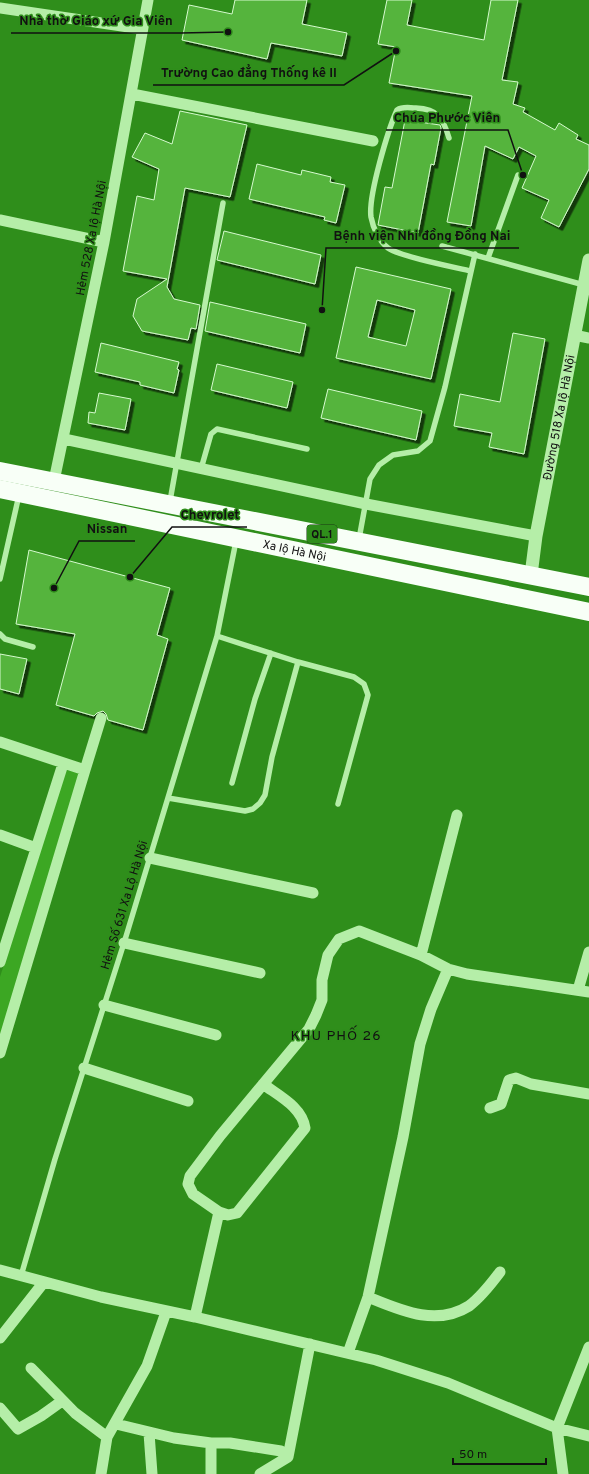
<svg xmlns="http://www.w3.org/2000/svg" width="589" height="1474" font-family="Overpass,sans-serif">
<defs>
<filter id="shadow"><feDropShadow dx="3.5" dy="3.5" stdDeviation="0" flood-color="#0009"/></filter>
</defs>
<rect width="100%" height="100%" fill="#2f8e1b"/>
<path fill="#3ca723" d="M66,769L79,773L0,1038V977Z"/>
<path fill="#54b43e" stroke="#d6face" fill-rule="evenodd" filter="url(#shadow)" d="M235,0H307L302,24L347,33L342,56L271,43L267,59L182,40L189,5L232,14Z
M387,0H412L407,25L484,40L491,0H518L502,80L518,82L513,104L525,108L523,112L555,130L559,123L578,135L576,139L589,145V169L559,227L541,218L549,200L522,188L536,156L519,147L513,159L485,146L471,226L447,222L472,96L389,83L396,47L378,44Z
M180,111L247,125L230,197L185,188L167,287L174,299L200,305L196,329L191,328L188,340L142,331L133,316L137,299L167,279L123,271L137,196L154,200L159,169L132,157L145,133L172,144Z
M405,120L440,125L441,128L434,165L431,164L418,233L378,225L385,187L392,188Z
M257,164L301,175L302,170L331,177L330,182L345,185L336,223L324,220L325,217L249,199Z
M224,231L321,255L315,284L217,260Z
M356,267L451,289L431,379L336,358ZM377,300L415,310L406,346L368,337Z
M210,302L306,324L300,353L205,331Z
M513,333L545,339L524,454L489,447L492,433L454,426L460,394L500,402Z
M101,343L179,362L177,369L179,370L174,393L140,385V382L95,372Z
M217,364L293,382L287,408L211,390Z
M328,389L422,411L416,440L321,418Z
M99,393L131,399L125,430L88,423L89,412L95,413Z
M29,550L170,588L157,635L168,639L143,730L108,720L106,714L103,711L97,713L94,716L56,705L75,634L16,624Z
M0,654L27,659L19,694L0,689Z"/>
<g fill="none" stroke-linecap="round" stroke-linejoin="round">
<path stroke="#b5eea8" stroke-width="5.5" d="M449,138C443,118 438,109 416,108C409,108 403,106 397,110C388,130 368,196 371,217C373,228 379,241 388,248C400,257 454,267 471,271
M442,246L584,285
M488,258L518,175
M201,469L211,434L217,429L307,449
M170,501L223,203
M359,539L370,479L379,465L393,455L418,451L430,441L445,387L475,254
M0,579L19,495
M0,634L5,639L33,647
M217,636L298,662L354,677L364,684L368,695L338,804
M232,783L255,699L271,653
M168,798L245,811L253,809L260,803L265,795L272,757L298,662
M21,1276L55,1159L124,943L217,636L236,541"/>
<path stroke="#b5eea8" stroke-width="11" d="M0,8L142,29
M132,94L373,141
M0,220L104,242
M574,335L589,338
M64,439L366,504L536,536
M54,481L104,242L148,0
M0,742L85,770L0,1053
M85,770L101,718
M0,835L36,848
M150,858L313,893
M124,943L260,973
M421,955L457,815
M0,962L63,764
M578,990L589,952
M104,1005L216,1035
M84,1068L188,1101
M490,1108L501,1104L509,1080L516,1078L531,1084L589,1094
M219,1212L228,1215L237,1213L305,1128C302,1107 279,1096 263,1084
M0,1270L101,1297L195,1317L376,1360L448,1383L557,1428L589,1436
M368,1297C400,1310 436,1327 469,1306C481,1297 491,1284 500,1272
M195,1317L219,1212L193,1194L188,1184L190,1176L220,1136L309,1029L316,1015L322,1000V980L328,955L339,939L359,931L421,955L448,969L467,974L589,992
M0,1338L44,1282
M348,1353L368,1297L403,1137L420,1044L431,1009L448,969
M31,1368L75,1413L107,1437
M0,1408L18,1429L41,1416L62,1401
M116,1424L174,1438L211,1443H230L281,1451L288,1457
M149,1433L152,1474
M211,1443V1474
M101,1474L107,1437L147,1366L166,1312
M260,1474L288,1457L310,1344
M563,1474L557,1428L589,1347"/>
<path stroke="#b5eea8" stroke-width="13" id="s1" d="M531,575L536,536L589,260"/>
<g stroke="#f8fff7" stroke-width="18">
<path d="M0,471L589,587"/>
<path id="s2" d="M0,489L589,612"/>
</g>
</g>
<g text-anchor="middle" stroke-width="3" stroke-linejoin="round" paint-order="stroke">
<rect fill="#2f8e1b" stroke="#1a3614" stroke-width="1" x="307" y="525" width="30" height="18" rx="3"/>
<g font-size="11" font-weight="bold" fill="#111">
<text x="322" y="538">QL.1</text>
</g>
<g font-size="12" fill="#111" stroke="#2f8e1b">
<text transform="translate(91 238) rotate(-79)" y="4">Hẻm 528 Xa lộ Hà Nội</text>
<text dy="4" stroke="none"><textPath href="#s1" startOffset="160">Đường 518 Xa lộ Hà Nội</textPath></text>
<text dy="4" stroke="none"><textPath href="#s2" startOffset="301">Xa lộ Hà Nội</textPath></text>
<text transform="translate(124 905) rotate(-73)" y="4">Hẻm Số 631 Xa Lộ Hà Nội</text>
</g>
<g font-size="14" letter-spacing="1" fill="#111" stroke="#2f8e1b">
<text x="336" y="1040">KHU PHỐ 26</text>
</g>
</g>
<path fill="none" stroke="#111" stroke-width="1.5" d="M228 32L181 33H11M396 51L344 85H153M523 175L508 130H386M322 310L326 248H519M130 577L172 527H247M54 588L79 541H135"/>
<g fill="#111" stroke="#2f8e1b" stroke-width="1.5">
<circle cx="228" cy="32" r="4"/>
<circle cx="396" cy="51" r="4"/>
<circle cx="523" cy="175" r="4"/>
<circle cx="322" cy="310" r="4"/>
<circle cx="130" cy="577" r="4"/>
<circle cx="54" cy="588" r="4"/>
</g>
<g font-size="13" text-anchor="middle" font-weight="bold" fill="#111" stroke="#2f8e1b" stroke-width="3" stroke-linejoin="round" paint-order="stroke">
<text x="96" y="25">Nhà thờ Giáo xứ Gia Viên</text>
<text x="249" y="77">Trường Cao đẳng Thống kê II</text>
<text x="447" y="122">Chúa Phước Viên</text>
<text x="422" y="240">Bệnh viện Nhi đồng Đồng Nai</text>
<text x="210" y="519">Chevrolet</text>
<text x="107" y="533">Nissan</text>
</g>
<path d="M453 1458v6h93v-6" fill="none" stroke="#111111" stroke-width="2"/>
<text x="459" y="1458" font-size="12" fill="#111111" stroke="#2f8e1b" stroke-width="3" paint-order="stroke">50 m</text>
</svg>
